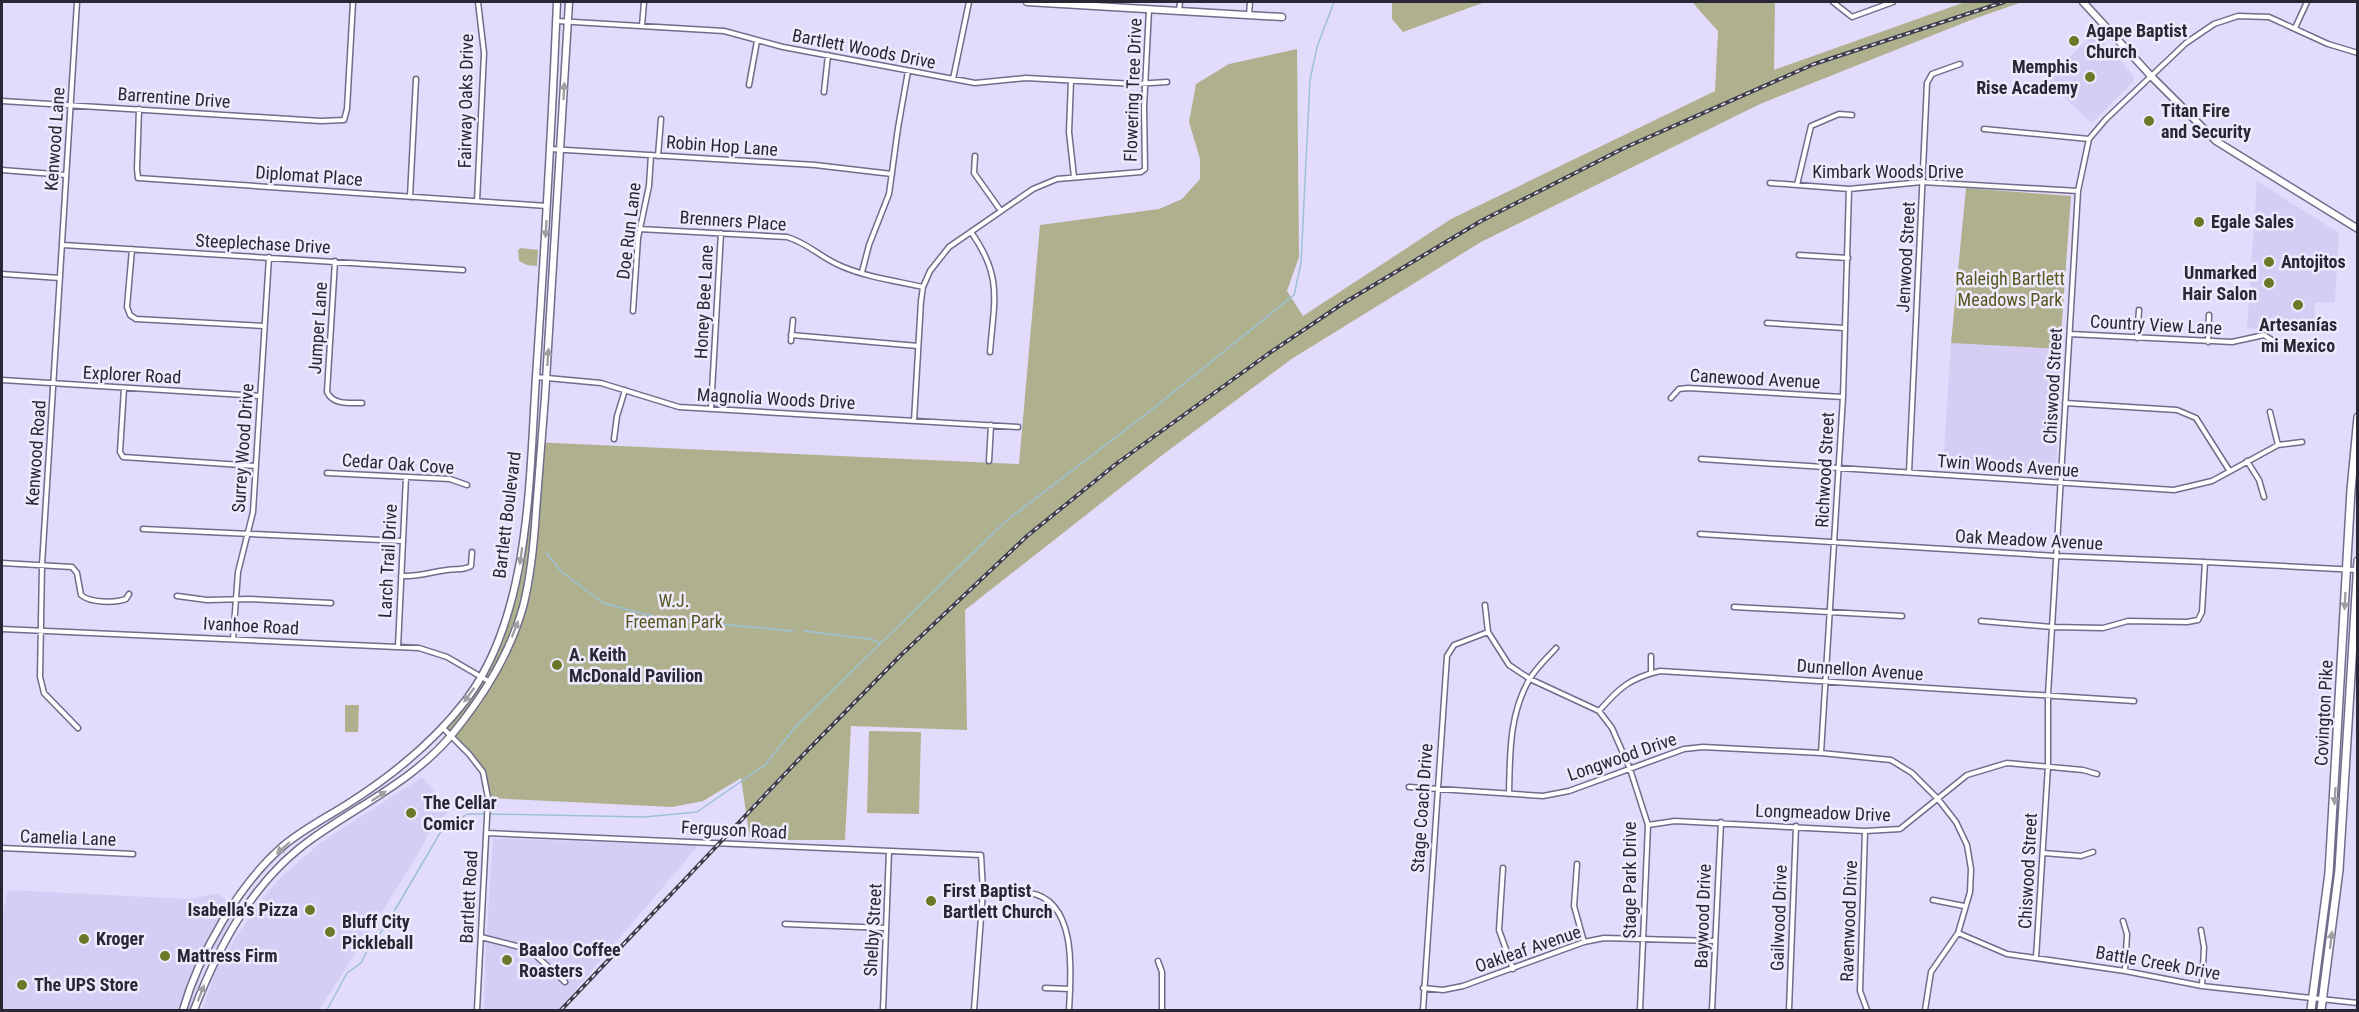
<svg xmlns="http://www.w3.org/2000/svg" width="2359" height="1012" font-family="'Roboto Condensed',sans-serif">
<rect width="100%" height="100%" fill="#e2dbfc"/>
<path fill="#d6cdf5" d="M2095,33L2133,75L2134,81L2092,123L2045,80Z
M2257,181L2339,233L2335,302L2315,303L2314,332L2247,328Z
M1951,343L2060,349L2056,475L1943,468Z
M422,777L450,810L431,830L411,866L319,1010H202L215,972L234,940L259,903L282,876L319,844Z
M493,838L698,846L558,1010H484L486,942Z
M8,890L189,899L217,893L237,909L202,972L190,1010H2V919Z"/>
<path fill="#afb18e" d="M1392,2H1485L1403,32L1392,19Z
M1692,2H1775L1774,70L1965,2H2022L1971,20L1760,104L1481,242L1293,358L1161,456L965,610L967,730L851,726L845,840H750L741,778L703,801L672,807L488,798L483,772L443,728L467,699L493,654L521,560L531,442L1019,464L1040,225L1159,209L1182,199L1200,179V159L1189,122L1196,84L1229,64L1297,49L1299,257L1287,291L1303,316L1451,219L1715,91L1718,31Z
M1966,188L2071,196L2060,349L1951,343Z
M521,248L538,250L537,266L527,265L519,261L518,250Z
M345,705H359L358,732H345Z
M869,731L921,732L919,814L867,813Z"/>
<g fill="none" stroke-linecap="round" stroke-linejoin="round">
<path stroke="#9cc1d6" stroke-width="1.5" d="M546,553L562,572L603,603L664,619L793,631
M804,631L871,639L879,643
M489,814L644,817L697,812L765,765L796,726L1006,521L1150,411L1294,295L1301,263L1310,80L1317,47L1334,2
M327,1010L347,973L361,963L369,947L385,927L440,833L467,814H485"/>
<defs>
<path id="street" d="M77,2L42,565L40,677L44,693L78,728
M1833,2L1852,17L1893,2
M1179,11L1180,2
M1249,15L1250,2
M557,21L724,31L783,47L975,83L1026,78L1135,84L1167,82
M642,26L644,2
M2295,28L2307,2
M953,79L969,2
M1071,81L1069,132L1074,177
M749,85L757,41
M824,92L828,55
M2,101L321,121L344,120L347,109L353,2
M139,109L137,169L138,178L547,206
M1984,129L2089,139
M550,149L815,165L892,174
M658,156L661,119
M975,156L974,173L1001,211
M2,170L66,175
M1770,183L1849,189L1922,182L2078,191
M1797,185L1811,126L1839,114L1852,115
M410,197L416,79
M477,201L484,53L478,2
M639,229L787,237C808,243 821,258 841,266C866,277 896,281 923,287
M971,232C1003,277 994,300 990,352
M63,245L463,270
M132,249L127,307L130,315L136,319L264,326
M1799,255L1848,258
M335,261L327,392C333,405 349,403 362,403
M862,272L869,245L889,194L898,128L908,71
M2,274L60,278
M633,311L638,238L649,186L651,155
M1767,323L1844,328
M2070,334L2232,342L2264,335L2275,342
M791,335L918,346
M2137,338L2139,310
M791,341L793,320
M2208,342L2209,315
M536,377L601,383L679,407L1018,427
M2,380L260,396
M124,388L120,452L123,457L256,466
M1671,398L1679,389L1688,388L1843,397
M2065,403L2177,410L2196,418L2229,470
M711,409L721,233
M2270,412L2278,445
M914,421L921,301L923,287L930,271L949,247L1033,189L1057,179L1141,172L1145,169L1144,107L1149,10
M614,439L617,416L625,390
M1701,459L2174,490L2212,481L2278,445L2302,442
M989,461L991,425
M2247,461L2259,480L2264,497
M1909,472L1927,83L1932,74L1960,64
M327,473L450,479L467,485
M143,529L403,541
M1700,534L2057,556L2205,562L2357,570
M2,563L72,567L77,573L81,595C90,603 115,603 126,599L129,594
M401,576C418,577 431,572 447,570C456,568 463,571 471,566L472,552
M177,596L207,600L249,599L331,603
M1485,605L1488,632L1509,665L1530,679L1599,711L1612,728L1630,769L1648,825L1640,1010
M1734,607L1902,616
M1981,621L2052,627L2103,628L2128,621L2187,622L2198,620L2202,612L2205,562
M2,629L419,648L447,657L490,682
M233,639L238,572L253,512L269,257
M398,647L406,477
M1651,673V656
M1599,711C1619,688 1630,678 1660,671L2134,701
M443,728L469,754L483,772L488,798L477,1010
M1821,753L1843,397L1849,189
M1409,787L1543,796L1569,791L1684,749L1703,747L1821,753L1891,760L1912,773L1938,799L1956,822L1967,845L1971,869L1970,892L1958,933L1931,972L1925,1010
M1509,794C1510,754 1509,715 1529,680C1536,668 1547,658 1556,648
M1648,825L1675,821L1865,831L1900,829L1967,775L2007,763L2083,770L2097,774
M1865,831L1860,991L1867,1010
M486,833L981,855L983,891L974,1010
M2,848L133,854
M2043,853L2081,856L2093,852
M1577,864L1574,906L1584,942
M1503,868L1499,930L1513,969
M983,891C998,892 1015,890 1030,893C1078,901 1071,975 1069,1010
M1933,900L1964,906
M2123,921L2127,934L2125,971
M785,924L886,928
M2201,930L2204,947L2202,986
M1958,933L2007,954L2125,971L2202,986L2358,1003
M481,937L524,948L533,953L565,982
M2036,958L2048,766V695L2078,191L2089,139L2106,119L2186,43L2214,24L2238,16L2269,17L2328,44L2358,53
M1158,961L1162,972V1010
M1045,988L1070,989
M1423,988L1443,990L1463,986L1584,942L1604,938L1715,941
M883,1010L889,851
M1423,1010L1447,656L1454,645L1488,632
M1712,1010L1721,822
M1789,1010L1796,826"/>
<path id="secondary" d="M1027,2L1282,17
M2083,2L2151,76L2216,141L2358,229
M183,1010C199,954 239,884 283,846C302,830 325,818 346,805C392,776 433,743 466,700C533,611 529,470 537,362C545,242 552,122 557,2
M194,1010C219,945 254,879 313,838C361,804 416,779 454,732C484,695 510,654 523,607C531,576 534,544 536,511C539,473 542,435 545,397C554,265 561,133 569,2"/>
<path id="primary" d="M2311,1010L2329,873L2351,490L2358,417
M2321,1010L2339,870L2358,561"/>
</defs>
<use href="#street" stroke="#726b89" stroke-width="7"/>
<use href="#secondary" stroke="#726b89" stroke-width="9"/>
<use href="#primary" stroke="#726b89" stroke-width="10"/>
<use href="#street" stroke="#fff" stroke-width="4"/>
<use href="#secondary" stroke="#fff" stroke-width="6"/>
<use href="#primary" stroke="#fff" stroke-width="7"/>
<defs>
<path id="rail" d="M561,1010L803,755L901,655L1027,536L1116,464L1268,354L1342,304L1481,221L1624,148L1814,64L2004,2"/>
</defs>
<use href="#rail" stroke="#3f3d4b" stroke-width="4"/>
<use href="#rail" stroke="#eeeafe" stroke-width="1.5" stroke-dasharray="4.5" stroke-linecap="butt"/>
</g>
<defs><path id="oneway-solid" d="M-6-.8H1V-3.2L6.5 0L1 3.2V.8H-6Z" transform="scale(1.5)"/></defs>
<g fill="#9f9ea3">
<use href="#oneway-solid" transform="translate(564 91) rotate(-87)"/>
<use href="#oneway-solid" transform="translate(546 229) rotate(93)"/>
<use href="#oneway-solid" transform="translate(548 357) rotate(-86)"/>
<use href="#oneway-solid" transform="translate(521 556) rotate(98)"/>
<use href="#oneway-solid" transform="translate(2345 601) rotate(93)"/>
<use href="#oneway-solid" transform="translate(515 629) rotate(-69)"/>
<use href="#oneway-solid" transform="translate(469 695) rotate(126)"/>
<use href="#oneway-solid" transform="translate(379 796) rotate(-34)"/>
<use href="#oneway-solid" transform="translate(2335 796) rotate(93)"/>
<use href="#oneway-solid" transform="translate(283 848) rotate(139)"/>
<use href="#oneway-solid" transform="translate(2331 940) rotate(-83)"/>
<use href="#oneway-solid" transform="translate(201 993) rotate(-69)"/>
</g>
<g fill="#697927" stroke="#eeeafe" stroke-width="2">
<circle cx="2074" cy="41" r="6"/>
<circle cx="2090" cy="77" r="6"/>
<circle cx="2149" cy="121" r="6"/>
<circle cx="2199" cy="222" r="6"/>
<circle cx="2269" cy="262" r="6"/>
<circle cx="2269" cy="283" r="6"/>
<circle cx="2298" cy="305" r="6"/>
<circle cx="557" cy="665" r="6"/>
<circle cx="411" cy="813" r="6"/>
<circle cx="931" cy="901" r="6"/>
<circle cx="310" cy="910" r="6"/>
<circle cx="330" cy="932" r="6"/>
<circle cx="84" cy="939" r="6"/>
<circle cx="165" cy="956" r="6"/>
<circle cx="507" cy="960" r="6"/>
<circle cx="22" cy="985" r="6"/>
</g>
<g text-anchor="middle" stroke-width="5" stroke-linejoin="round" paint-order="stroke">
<g font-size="18" font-weight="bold" fill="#292733" stroke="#eeeafe" text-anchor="start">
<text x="2086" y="37">Agape Baptist<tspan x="2086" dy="21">Church</tspan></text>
<text x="2078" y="73" text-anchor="end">Memphis<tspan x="2078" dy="21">Rise Academy</tspan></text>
<text x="2161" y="117">Titan Fire<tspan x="2161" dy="21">and Security</tspan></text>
<text x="2211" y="228">Egale Sales</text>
<text x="2281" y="268">Antojitos</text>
<text x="2257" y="279" text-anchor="end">Unmarked<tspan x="2257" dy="21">Hair Salon</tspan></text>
<text x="2298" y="331" text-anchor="middle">Artesanías<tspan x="2298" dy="21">mi Mexico</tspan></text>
<text x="569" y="661">A. Keith<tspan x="569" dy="21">McDonald Pavilion</tspan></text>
<text x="423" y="809">The Cellar<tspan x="423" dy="21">Comicr</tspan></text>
<text x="943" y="897">First Baptist<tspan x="943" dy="21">Bartlett Church</tspan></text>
<text x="298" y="916" text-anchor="end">Isabella's Pizza</text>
<text x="342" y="928">Bluff City<tspan x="342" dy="21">Pickleball</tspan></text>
<text x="96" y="945">Kroger</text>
<text x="519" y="956">Baaloo Coffee<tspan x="519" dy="21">Roasters</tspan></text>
<text x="177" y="962">Mattress Firm</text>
<text x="34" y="991">The UPS Store</text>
</g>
<g font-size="18" fill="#292733" stroke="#eeeafe">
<text transform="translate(864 49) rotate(11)" y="6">Bartlett Woods Drive</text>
<text transform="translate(1133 90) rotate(-88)" y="6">Flowering Tree Drive</text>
<text transform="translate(174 98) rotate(4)" y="6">Barrentine Drive</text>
<text transform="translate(466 101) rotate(-89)" y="6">Fairway Oaks Drive</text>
<text transform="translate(55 139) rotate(-86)" y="6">Kenwood Lane</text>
<text transform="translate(722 146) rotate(4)" y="6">Robin Hop Lane</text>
<text x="1888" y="178">Kimbark Woods Drive</text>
<text transform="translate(309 176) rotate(4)" y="6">Diplomat Place</text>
<text transform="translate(733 221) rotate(4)" y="6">Brenners Place</text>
<text transform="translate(629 231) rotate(-83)" y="6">Doe Run Lane</text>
<text transform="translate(263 244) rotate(3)" y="6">Steeplechase Drive</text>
<text transform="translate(1906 257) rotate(-87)" y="6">Jenwood Street</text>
<text transform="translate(704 302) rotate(-87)" y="6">Honey Bee Lane</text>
<text transform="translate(2156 325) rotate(3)" y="6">Country View Lane</text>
<text transform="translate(318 328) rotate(-86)" y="6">Jumper Lane</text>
<text transform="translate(132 375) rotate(3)" y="6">Explorer Road</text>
<text transform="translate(1755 379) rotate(3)" y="6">Canewood Avenue</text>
<text transform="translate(2053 386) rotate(-87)" y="6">Chiswood Street</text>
<text transform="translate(776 399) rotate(3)" y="6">Magnolia Woods Drive</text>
<text transform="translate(243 448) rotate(-86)" y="6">Surrey Wood Drive</text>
<text transform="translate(36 453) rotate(-86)" y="6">Kenwood Road</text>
<text transform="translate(398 464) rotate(4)" y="6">Cedar Oak Cove</text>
<text transform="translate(2008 466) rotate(4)" y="6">Twin Woods Avenue</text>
<text transform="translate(1825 470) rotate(-87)" y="6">Richwood Street</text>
<text transform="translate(507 515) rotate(-83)" y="6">Bartlett Boulevard</text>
<text transform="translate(2029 540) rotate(3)" y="6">Oak Meadow Avenue</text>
<text transform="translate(388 561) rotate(-87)" y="6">Larch Trail Drive</text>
<text transform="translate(251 626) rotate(3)" y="6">Ivanhoe Road</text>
<text transform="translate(1860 670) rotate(4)" y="6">Dunnellon Avenue</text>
<text transform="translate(2324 713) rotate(-87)" y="6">Covington Pike</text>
<text transform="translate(1622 757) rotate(-19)" y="6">Longwood Drive</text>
<text transform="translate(1422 808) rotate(-86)" y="6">Stage Coach Drive</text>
<text transform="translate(1823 813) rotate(2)" y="6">Longmeadow Drive</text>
<text transform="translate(734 830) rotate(3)" y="6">Ferguson Road</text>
<text transform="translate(68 838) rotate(2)" y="6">Camelia Lane</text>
<text transform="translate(2028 871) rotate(-87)" y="6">Chiswood Street</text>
<text transform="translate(1630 880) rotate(-90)" y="6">Stage Park Drive</text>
<text transform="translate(469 897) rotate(-87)" y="6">Bartlett Road</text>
<text transform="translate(1703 916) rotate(-88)" y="6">Baywood Drive</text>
<text transform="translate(1779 918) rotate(-88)" y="6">Gailwood Drive</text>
<text transform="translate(1849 921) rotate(-88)" y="6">Ravenwood Drive</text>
<text transform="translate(873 930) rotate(-87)" y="6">Shelby Street</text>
<text transform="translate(1528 949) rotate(-19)" y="6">Oakleaf Avenue</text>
<text transform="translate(2158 963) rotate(10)" y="6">Battle Creek Drive</text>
</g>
<g font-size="18" fill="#56571d" stroke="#eeeafe">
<text x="2010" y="285">Raleigh Bartlett<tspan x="2010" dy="21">Meadows Park</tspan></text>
<text x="674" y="607">W.J.<tspan x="674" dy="21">Freeman Park</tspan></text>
</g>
</g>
<rect width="2359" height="1012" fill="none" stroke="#292733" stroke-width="6"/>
</svg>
